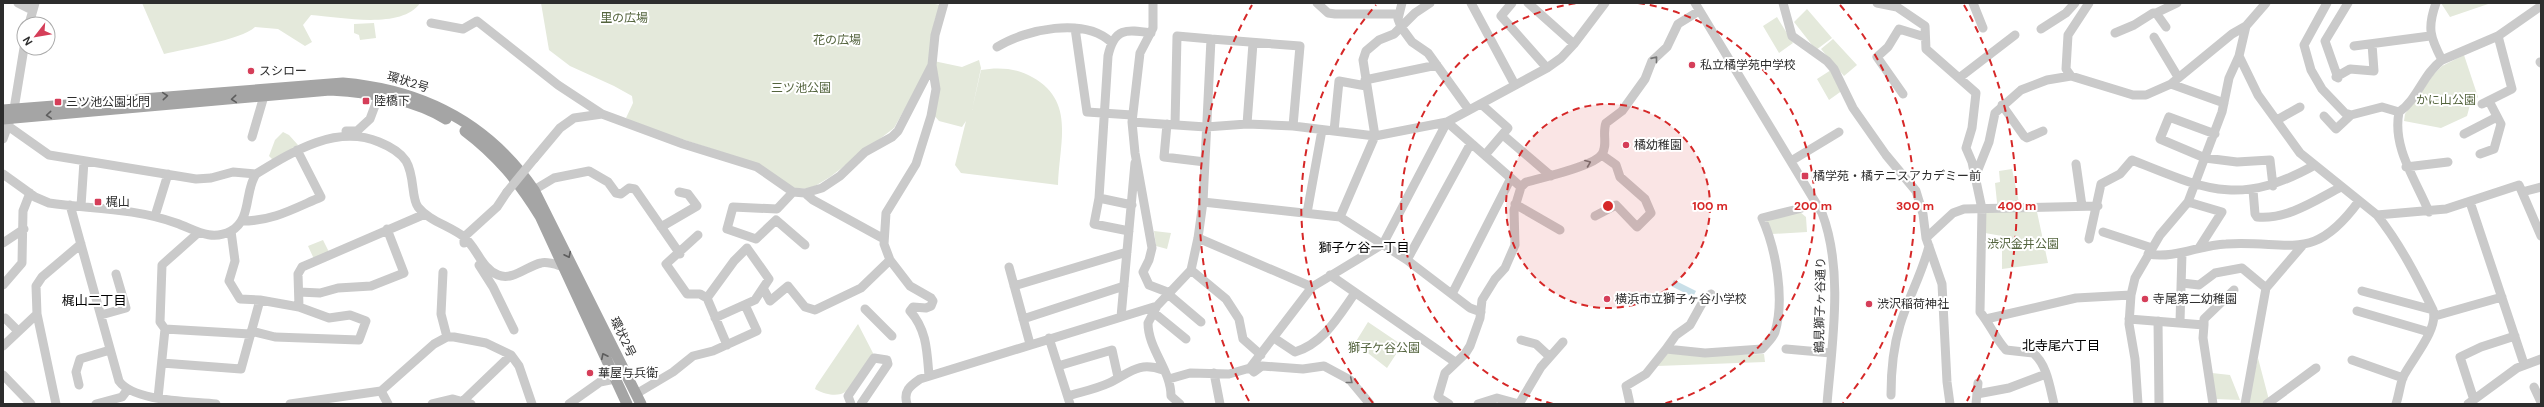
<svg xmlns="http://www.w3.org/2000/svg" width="2544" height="407" font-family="'DM Sans','Noto Sans JP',sans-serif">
<rect width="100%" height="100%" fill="#fff"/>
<path fill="#e4e9db" d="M142,3H420C402,30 340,17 311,15L303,25L312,42L305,46L278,29L255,27C241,40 184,49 164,54Z
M541,3H929L941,5L935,19L929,60L962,67L979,60L981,68L972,110L981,70C998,67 1017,68 1032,77C1076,101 1059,143 1058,185L961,173L955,165L966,121L962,127L939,121L933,114L938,78L925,73L894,128L830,177L810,189L794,188L755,163L639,125L626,118L633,103L632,96L614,86L570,66L549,50Z
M2441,3H2491L2450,17Z
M1807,9L1832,38L1816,50L1794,22Z
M1777,17L1793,43L1779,53L1763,26Z
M374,23L376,38L360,40L359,35L354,33V24Z
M1833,39L1857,65L1844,76L1821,49Z
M2464,55L2478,97L2470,105L2467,116L2441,128L2404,121L2405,114L2434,74L2442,66Z
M1831,70L1843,90L1829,100L1817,79Z
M283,132L289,135L298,145L273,160L269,156L275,140Z
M2012,169L2021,212H2037L2048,263L2002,269V236L1985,233V212H1998L1995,183L2000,182L1999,171Z
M1800,212L1806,217L1807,232L1772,234L1766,221Z
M1154,231L1171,233L1167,249L1156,246Z
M323,240L329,252L314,259L308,246Z
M1368,322L1402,345L1387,368L1355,343Z
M858,324L874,355C857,380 849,407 815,389L816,386Z
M1668,353L1729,355L1764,354L1765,362L1657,366Z
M2258,358L2269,400L2263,404H2247Z
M2212,373L2230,375L2240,400L2216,399Z"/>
<path fill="#c9dfe8" d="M1674,280L1696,291L1693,297L1671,286Z"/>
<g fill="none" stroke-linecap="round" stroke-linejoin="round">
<path stroke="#cacaca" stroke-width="9" d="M18,3L32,10
M1153,3V28L1140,53L1132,122L1206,127L1247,124L1293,126L1375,136L1447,122L1547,68L1561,58L1574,44L1605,3
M1317,3L1328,13L1335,14H1399
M1402,3L1398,19L1401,27L1412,42L1428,53L1469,110
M1471,3L1515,85
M1512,3L1501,16L1547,68
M1528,3L1574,44
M1695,3L1822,213C1844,271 1832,343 1827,404
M1783,3L1792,36L1827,61L1834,69L1853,108L1886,155L1916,191L1923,214L1926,238L1942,284L1947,382L1950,404
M1877,3L1897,7L1925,26L1926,49L1976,93L1972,128L1966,148L1972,162L1982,209L1980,312C1990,324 1995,338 2006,350L2033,353C2047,364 2050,388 2054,404
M1973,3L1983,28
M2327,3L2304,45L2311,70L2322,89L2345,113L2351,115L2382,107L2399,112
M2156,13L2166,27
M431,23L463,29L477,21L558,85L602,114L683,144L757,167L793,192L805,193L822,188L840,176L865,152L892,137L898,131L932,65
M29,24L35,3
M1075,28L1087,112L1132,115
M2041,29L2066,13L2075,3
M2115,33L2134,25L2153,13H2156L2177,3
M2154,37L2178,77
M2354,46L2430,36
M997,47C1026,29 1084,17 1111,42
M2239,56L2258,95L2300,153L2377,215C2400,244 2417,277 2433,310C2439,329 2412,359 2403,377C2400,385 2399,395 2396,404
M2442,60L2498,36L2541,6
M2540,62L2541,63
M2071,76L2066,69L2068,35L2089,3
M2336,77L2350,69L2374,71L2372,44
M1959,78L2015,35
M2338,78L2325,41L2348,3
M1365,80L1437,65
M2171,84L2232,34L2246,26L2266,3
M1903,94L1877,57L1888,47L1899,29L1925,37
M1481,104L1508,128L1485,155
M2482,104L2512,89L2498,36
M2002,105L2024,136L2027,138L2043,131
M2324,116L2336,129L2351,115
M2277,120L2300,107
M1132,122L1135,153L1152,248L1149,260L1143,272L1149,285L1170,293
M1447,122L1521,187L1514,210L1515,245L1505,268L1495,279L1482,300L1480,318L1470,346L1465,354L1445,373L1438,397L1449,404
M1167,124L1164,157L1205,162
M1247,124L1253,43
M1175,125L1177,36L1211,39
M8,126L49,155L196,179L211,178L233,172L256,174
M346,131H357L370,119L379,95
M1334,131L1339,81L1366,86
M2215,134L2169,117L2160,139L2205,158L2237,162L2270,160L2273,186
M2464,134L2497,117
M1503,135L1551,176
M252,137L264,96
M3,139L14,109L24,48
M2480,154L2494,149L2501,124L2489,101
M534,159L560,128L574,118L602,114
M1791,161L1839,132
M2076,164L2082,206
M2406,167L2448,162
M3,174L35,197L49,203C92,209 134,208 176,223C194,229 210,242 231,231C252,219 244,192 256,174C292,152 336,124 379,142C389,146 400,152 406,161C415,176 411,198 418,207C429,221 450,226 464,237C477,248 481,268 498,275C513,281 527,266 541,263C548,261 557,265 564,267
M1975,177L1989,142L1995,113L2021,90L2047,80L2071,76L2133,95H2146L2171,84L2224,103
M1521,187L1526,182C1541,178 1595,166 1602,154C1608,145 1602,133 1606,123L1622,111L1645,79L1652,61L1667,47L1678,24L1699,11
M534,190L554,178L589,171L608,182L616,193L621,194L629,188L635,189L680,254
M2253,190L2255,214L2257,217C2287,220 2316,200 2341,187
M793,192L777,209L733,207L727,229L756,239L776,220L805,245
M2522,192L2541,187
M805,193L813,200L884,239
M1099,198L1132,205
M1203,202L1340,217L1407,260L1470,308L1481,312
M2188,202L2222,212L2199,248
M2470,202L2524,364
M1515,204L1560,230
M70,205L119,381C134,402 191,401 216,404
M81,206L84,161
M2429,212C2416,180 2392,148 2399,112C2418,99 2423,74 2442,60C2430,37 2427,28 2436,3
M1307,213L1322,130
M2377,215L2446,209L2519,185L2541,236
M155,216L168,174
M1595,216L1616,205L1637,227L1651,213L1645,199L1620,177L1616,165L1602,155
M1340,217L1375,136L1363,60L1366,51L1379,40L1394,34L1415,13L1430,3
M242,221C273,221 293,209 321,197L297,150
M661,227L697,206L688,194L679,192
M1129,231L1094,224L1099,198L1108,56C1114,28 1126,29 1151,33
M2103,232L2152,248
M698,235L666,264L687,294H700L707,298L727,345
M1198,238L1312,287
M1926,238L1953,213L1964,209L2098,206
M2089,239L2101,184L2120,174L2132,160C2207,190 2239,207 2315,165
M3,243L24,229
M464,243V237L497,207L507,192
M2148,254C2175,259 2200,245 2226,244C2291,240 2313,264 2359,201
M1407,260L1471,143
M479,265L493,287L514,330
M1009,267L1030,344
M1191,270L1226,299L1239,319L1243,339L1261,355
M443,272L441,314L447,337
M1330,275L1455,362
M2182,283L2199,285L2215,273L2242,268L2266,288
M3,285L22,263L23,211L30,193
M1014,286L1127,252
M2362,291L2433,310
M299,292L320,293L338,288L371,286L404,273L387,229
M1168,294L1201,322
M1452,294L1511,178
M707,298L734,261L747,248L769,279L763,288L770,301L788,286L805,307L815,310L861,288L890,260
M299,307L298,274L302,267L425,214
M865,309L892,336
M2357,311L2429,332
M1153,312L1186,339
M37,314L56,404
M101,315L126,308L116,274
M2435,316L2502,297
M1121,317L1135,163
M715,318L755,300L763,288
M3,319L5,318L18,331
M1023,319L1124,286
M1986,319L2076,298L2131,295
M2129,319L2204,325L2203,338L2213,404
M2158,321L2159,404
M2180,322L2182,253
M2204,325V319L2234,290
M165,329L250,334
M251,331L275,337L359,340L366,321L350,315L329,318L299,307L260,300
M1049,338L1070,404
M1274,338L1295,352C1324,343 1338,317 1355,293
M1521,340L1536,344L1550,357
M3,346L37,314L36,286L42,277L81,244
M1666,349L1676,335L1690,325L1705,298L1711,294
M1786,349L1831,353
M2352,360L2403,378
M162,363L241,369L260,300L240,299L229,281L235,261L231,231
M1058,366L1112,350L1118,377
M1250,368L1254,372L1262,366L1303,369L1324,366L1350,380L1370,404
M1214,373L1220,404
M3,375L31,404
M929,376C927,352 927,330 910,311L913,307L926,308L931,306L933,301L931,298L910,286L890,260L884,244L886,213L916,164L931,116L936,89L932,65L935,35L944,3
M1169,379L1190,373L1229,374L1250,368L1312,287L1383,244L1447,122
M79,385L76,372L80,359L110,350
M2534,387L2541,402
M381,391L388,404
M636,394L673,372L693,356L713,351L757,331L745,305
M1977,394L2009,388L2046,374
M1891,395C1891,371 1893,348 1900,325C1908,298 1922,274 1929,246
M1068,396C1081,392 1096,389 1109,383C1130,373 1138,361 1163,370
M158,398L165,329L160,322L162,265L198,233
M2474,400L2460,357L2481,347L2515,336
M463,401L511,355
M96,404L122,397L128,389
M290,404L381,391L434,344L447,337H454L486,343L511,355L519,366L532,404
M432,404L453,399L471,404
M569,404L600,382L615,379
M851,404L848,396L874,358L887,360L888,364L861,404
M907,404C903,391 910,386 920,379L1157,306
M1180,404L1171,396C1171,370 1148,349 1148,323L1157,306L1191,270L1198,238L1203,202L1211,39L1300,46L1293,126
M1478,404L1497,398L1519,404
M1519,404L1541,367L1563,342
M1630,404L1626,386L1646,374L1666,349L1705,353L1762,349C1766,344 1773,338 1775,332C1785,299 1776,249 1762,218L1802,208
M1976,404L1978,383
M2138,404L2135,359L2129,324L2131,295L2135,278L2160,235L2188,202L2222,112L2229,78L2239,56L2246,26
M2245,404L2266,288L2302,246
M2267,404L2316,368
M2468,404L2517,368L2541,359"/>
<path stroke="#a5a5a5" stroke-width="11" d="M3,110L343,83C423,90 488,123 534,190L641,404
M3,119L330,90C369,92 412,98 446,119
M465,131C497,155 519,182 540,216L627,404"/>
<path stroke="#cacaca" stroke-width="9" d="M507,192L534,159"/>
</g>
<defs><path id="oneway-chevron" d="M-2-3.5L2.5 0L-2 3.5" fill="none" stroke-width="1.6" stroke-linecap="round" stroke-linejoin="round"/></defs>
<g stroke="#747474">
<use href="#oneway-chevron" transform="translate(1655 59) rotate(-51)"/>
<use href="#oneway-chevron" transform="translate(1588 163) rotate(-22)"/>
<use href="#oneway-chevron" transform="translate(1350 381) rotate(39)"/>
</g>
<g stroke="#5d5d5d">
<use href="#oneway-chevron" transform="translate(165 96) rotate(-5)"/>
<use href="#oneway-chevron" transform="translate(234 99) rotate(175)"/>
<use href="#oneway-chevron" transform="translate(49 115) rotate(175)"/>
<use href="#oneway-chevron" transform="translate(568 255) rotate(64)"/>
<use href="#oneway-chevron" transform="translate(604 356) rotate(-116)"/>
</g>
<circle cx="1608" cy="206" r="102" fill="#d62828" fill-opacity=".12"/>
<g fill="none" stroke="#d62828" stroke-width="2" stroke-dasharray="7 5">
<circle cx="1608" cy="206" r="102"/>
<path d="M1553 404A205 205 0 0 1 1578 3M1638 3A205 205 0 0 1 1663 404"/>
<path d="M1373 403A307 307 0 0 1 1376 5M1840 5A307 307 0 0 1 1843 403"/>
<path d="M1249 401A409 409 0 0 1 1252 5M1964 5A409 409 0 0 1 1967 401"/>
</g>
<g fill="#d53e59" stroke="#fff" stroke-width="1.5">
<circle cx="1692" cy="65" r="4"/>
<circle cx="251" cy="71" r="4"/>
<rect x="362" y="97" width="8" height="8" rx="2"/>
<rect x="54" y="98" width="8" height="8" rx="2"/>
<circle cx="1626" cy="145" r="4"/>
<rect x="1801" y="172" width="8" height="8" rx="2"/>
<rect x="94" y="198" width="8" height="8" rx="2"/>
<circle cx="1607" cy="299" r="4"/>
<circle cx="2145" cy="299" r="4"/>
<circle cx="1869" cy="304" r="4"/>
<circle cx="590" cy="373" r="4"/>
</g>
<g text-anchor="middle" stroke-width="4" stroke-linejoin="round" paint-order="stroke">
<g font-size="12" fill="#54643e" stroke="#fff">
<text x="624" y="22">里の広場</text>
<text x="837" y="44">花の広場</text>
<text x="801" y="92">三ツ池公園</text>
<text x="2446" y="104">かに山公園</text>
<text x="2023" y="248">渋沢金井公園</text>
<text x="1384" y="352">獅子ケ谷公園</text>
</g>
<g font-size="12" fill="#2d2d2d" stroke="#fff" text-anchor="start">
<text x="1700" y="69">私立橘学苑中学校</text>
<text x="259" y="75">スシロー</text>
<text x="374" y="105">陸橋下</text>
<text x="66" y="106">三ツ池公園北門</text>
<text x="1634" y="149">橘幼稚園</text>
<text x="1813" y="180">橘学苑・橘テニスアカデミー前</text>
<text x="106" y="206">梶山</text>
<text x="1615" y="303">横浜市立獅子ヶ谷小学校</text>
<text x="2153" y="303">寺尾第二幼稚園</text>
<text x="1877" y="308">渋沢稲荷神社</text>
<text x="598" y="377">華屋与兵衛</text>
</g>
<g font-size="12" fill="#2d2d2d" stroke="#fff">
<text transform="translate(408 82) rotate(17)" y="4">環状2号</text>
<text transform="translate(1820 305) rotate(-89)" y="4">鶴見獅子ヶ谷通り</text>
<text transform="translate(623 337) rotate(64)" y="4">環状2号</text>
</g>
<g font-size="13" fill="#000" stroke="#fff">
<text x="1364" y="252">獅子ケ谷一丁目</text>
<text x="94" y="305">梶山二丁目</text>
<text x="2061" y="350">北寺尾六丁目</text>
</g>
</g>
<circle cx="1608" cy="206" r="6" fill="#d62828" stroke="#fff" stroke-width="2"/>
<g font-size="12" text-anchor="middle" font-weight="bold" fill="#d62828" stroke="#fff" stroke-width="4" stroke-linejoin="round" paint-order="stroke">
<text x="1710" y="210">100 m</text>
<text x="1813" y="210">200 m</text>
<text x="1915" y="210">300 m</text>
<text x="2017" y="210">400 m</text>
</g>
<rect width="2544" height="407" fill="none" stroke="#2d2d2d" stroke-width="8"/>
<g transform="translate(36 36) rotate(239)"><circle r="19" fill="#ffffff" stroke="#ababab"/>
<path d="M0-3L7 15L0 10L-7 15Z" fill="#d53e59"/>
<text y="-6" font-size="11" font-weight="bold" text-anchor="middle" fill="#2d2d2d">N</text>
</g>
</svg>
